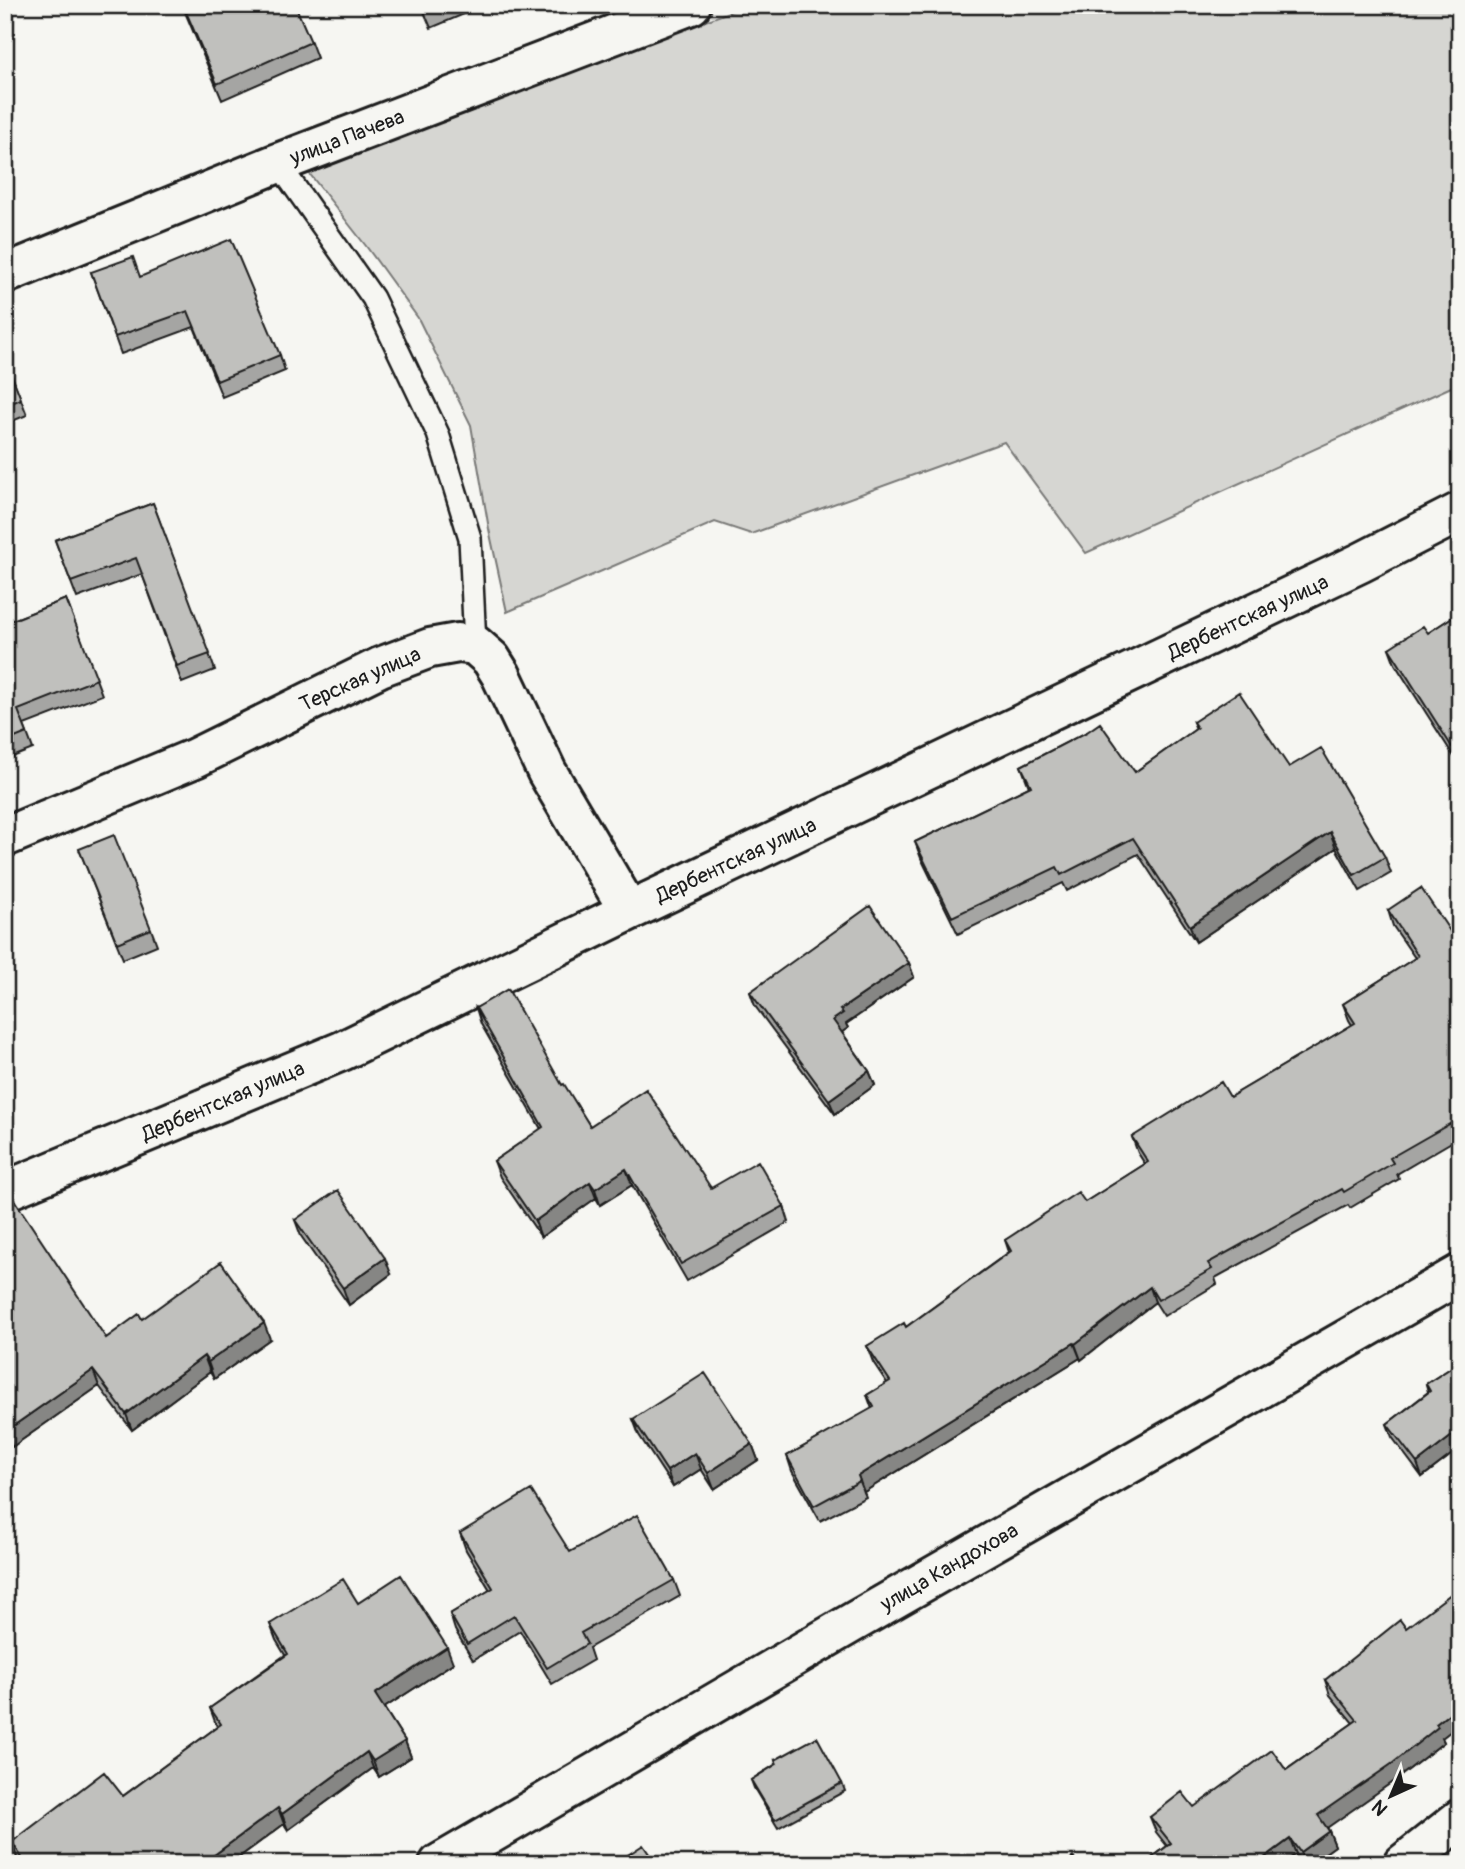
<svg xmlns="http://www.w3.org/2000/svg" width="1465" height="1869" font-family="Pangolin,sans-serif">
<rect width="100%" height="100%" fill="#f6f6f2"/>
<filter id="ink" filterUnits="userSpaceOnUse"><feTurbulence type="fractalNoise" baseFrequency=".0143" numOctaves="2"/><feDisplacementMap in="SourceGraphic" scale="14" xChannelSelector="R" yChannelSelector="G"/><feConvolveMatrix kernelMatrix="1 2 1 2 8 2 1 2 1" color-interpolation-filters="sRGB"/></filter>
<g filter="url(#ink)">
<path fill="#d6d6d2" stroke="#797977" stroke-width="2" d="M747,5H1460V383L1086,553L1004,442L751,534L715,522L507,612L489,529L471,425L418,318L366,246L309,173Z"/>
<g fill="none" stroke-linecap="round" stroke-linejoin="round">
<defs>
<path id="lane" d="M278,163L373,298L438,434L470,538L475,645"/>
<path id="street" d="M5,274L278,163L691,5
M5,837L195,758L380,667L430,648L458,643L475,645L491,659L501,675L547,772L629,911
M5,1191L342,1051L629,911L1360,563L1460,512
M439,1864L857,1620L1460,1274
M1403,1864L1460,1819"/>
</defs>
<use href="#lane" stroke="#1c1c1c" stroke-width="26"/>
<use href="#street" stroke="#1c1c1c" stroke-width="44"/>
<use href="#lane" stroke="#f6f6f2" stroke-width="21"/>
<use href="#street" stroke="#f6f6f2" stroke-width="38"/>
</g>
<path fill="#a5a5a3" stroke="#1c1c1c" stroke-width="2" d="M182,5L311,42L317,58L222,100Z
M421,5H466L469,12L431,28Z
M91,272L140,277L280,355L285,371L222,397L194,327L121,354Z
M5,358L27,415L5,424Z
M153,503L215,670L182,683L142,574L77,598L55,540Z
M66,599L102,695L24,725L33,749L5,760V623Z
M1460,612V762L1458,763L1395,664L1389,648L1428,633Z
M1193,722L1289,767L1385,857L1391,873L1360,891L1336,848L1196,942L1138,854L1067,891L1063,883L958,934L921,858L915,842L1029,787L1021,766L1087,732L1135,772L1196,729Z
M79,849L151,929L157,945L123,959Z
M1388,910L1460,946V1137L1397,1174L1399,1179L1350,1208L1348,1205L1215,1278L1217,1284L1164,1316L1155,1302L1081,1360L1080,1358L864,1492L866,1497L820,1521L792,1471L787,1456L872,1409L867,1395L887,1383L873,1362L867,1346L906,1327L1009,1252L1005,1240L1085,1202L1145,1164L1138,1153L1132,1137L1230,1097L1352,1025L1349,1020L1343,1004L1415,958L1393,926Z
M909,963L914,977L846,1024L848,1028L842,1032L869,1071L875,1085L835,1114L755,1006L750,992Z
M476,1008L562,1085L590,1126L711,1188L784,1206L789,1222L687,1281L632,1185L600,1205L596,1198L541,1237L500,1177L494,1161L541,1129L481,1024Z
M5,1203L106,1338L142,1319L270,1339L214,1379L210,1372L132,1430L99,1386L12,1447L5,1438Z
M295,1220L391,1274L349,1305L301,1236Z
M1460,1362V1448L1422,1477L1392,1437L1387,1424L1428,1392L1426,1384Z
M633,1419L752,1444L758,1460L714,1489L701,1469L673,1487L639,1435Z
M460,1533L570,1552L674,1580L680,1596L589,1648L593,1660L552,1684L520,1631L473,1660L455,1630L450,1614L490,1590L466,1550Z
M358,1603L453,1663L384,1708L405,1741L411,1757L379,1777L373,1768L288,1830L284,1824L230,1864H21L17,1858L12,1842L123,1796L217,1727L210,1708L285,1655L276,1640L270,1624Z
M1325,1680L1442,1738L1444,1742L1398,1778L1327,1827L1329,1831L1335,1846L1310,1864H1303L1296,1854L1282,1864H1144L1167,1846L1156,1832L1150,1817L1194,1807L1286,1770L1353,1723L1330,1695Z
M775,1760L842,1783L845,1791L778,1828L754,1788L751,1780L776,1764Z"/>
<path fill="#868684" stroke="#1c1c1c" stroke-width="2" d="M1330,832L1336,848L1196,942L1190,926Z
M909,963L914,977L846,1024L848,1028L838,1035L833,1020L840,1010Z
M869,1071L875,1085L835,1114L829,1100Z
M626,1169L632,1185L600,1205L595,1189Z
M590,1182L596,1198L541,1237L535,1221Z
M385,1258L391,1274L349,1305L343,1288Z
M1150,1287L1155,1302L1081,1360L1075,1344Z
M264,1323L270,1339L214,1379L208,1362Z
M1074,1343L1080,1358L864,1492L858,1476Z
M204,1356L210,1372L132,1430L126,1414Z
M93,1370L99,1386L12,1447L6,1431Z
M1457,1432L1460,1438V1448L1422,1477L1417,1463Z
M752,1444L758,1460L714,1489L708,1473Z
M695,1453L701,1469L673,1487L667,1471Z
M447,1647L453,1663L381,1710L375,1694Z
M1460,1705V1724L1442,1738L1444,1742L1398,1778L1324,1830L1318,1815Z
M405,1741L411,1757L379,1777L373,1761Z
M367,1752L373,1768L288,1830L282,1814Z
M278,1808L284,1824L230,1864H202Z
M1329,1831L1335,1846L1310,1864H1304L1300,1852Z
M1290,1839L1296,1854L1282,1864H1256Z"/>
<path fill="#c0c0bd" stroke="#1c1c1c" stroke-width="2" d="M183,5H295L311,42L217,84Z
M422,5H441L425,12Z
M231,239L280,355L217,381L188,311L115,337L91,272L133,257L140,277Z
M5,358L21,399L5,406Z
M153,503L210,654L177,666L136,558L71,582L55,540Z
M66,599L97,679L18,710L27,733L5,742V623Z
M1460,612V742L1452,747L1389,648L1423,626L1428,633Z
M1239,692L1289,767L1321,748L1385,857L1354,875L1330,832L1190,926L1133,838L1061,875L1057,867L952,917L915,842L1031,786L1021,766L1087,732L1100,723L1135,772L1197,728L1193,722Z
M114,835L151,929L117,943L79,849Z
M1421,888L1460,946V1118L1390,1158L1393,1163L1344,1192L1342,1189L1208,1263L1212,1269L1158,1300L1150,1287L1075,1344L1074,1343L858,1476L860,1481L814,1506L787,1456L874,1407L867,1395L890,1381L867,1346L904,1323L906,1327L1011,1251L1005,1240L1078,1192L1085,1202L1148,1162L1132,1137L1221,1082L1230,1097L1355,1023L1343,1004L1418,956L1388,910Z
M870,906L909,963L840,1010L843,1013L833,1020L869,1071L829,1100L750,992Z
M508,989L562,1085L564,1084L590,1126L646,1089L711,1188L758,1161L784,1206L681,1264L626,1169L595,1189L590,1182L535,1221L494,1161L543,1127L476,1008Z
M338,1190L385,1258L343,1288L295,1220Z
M13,1198L106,1338L139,1314L142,1319L221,1262L264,1323L208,1362L204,1356L126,1414L93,1370L6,1431L5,1203Z
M1460,1362V1435L1457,1432L1417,1463L1387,1424L1430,1391L1426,1384Z
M705,1373L752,1444L708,1473L695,1453L667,1471L633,1419Z
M531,1490L570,1552L637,1515L674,1580L581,1633L587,1644L547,1668L514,1615L467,1644L450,1614L493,1588L460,1533Z
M401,1575L447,1647L375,1694L405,1741L373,1761L367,1752L282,1814L278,1808L202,1864H26L12,1842L104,1772L123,1796L221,1724L210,1708L288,1654L270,1624L343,1579L358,1603Z
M1460,1587V1705L1436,1724L1438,1727L1393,1763L1318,1815L1329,1831L1300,1852L1290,1839L1256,1864H1253L1250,1859L1244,1864H1144L1171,1843L1150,1817L1182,1792L1194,1807L1272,1750L1286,1770L1357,1720L1325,1680L1400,1620L1406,1628Z
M817,1737L842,1783L775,1820L751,1780L777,1764L775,1760Z
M643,1845L656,1864H614Z
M1073,1857L1079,1864H1065Z"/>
</g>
<g text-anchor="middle" stroke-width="5" stroke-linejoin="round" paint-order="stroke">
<g font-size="21" fill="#1c1c1c" stroke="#f6f6f2">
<text transform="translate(347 137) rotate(-21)" y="7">улица Пачева</text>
<text transform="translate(1248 617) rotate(-25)" y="7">Дербентская улица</text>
<text transform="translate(360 679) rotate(-24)" y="7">Терская улица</text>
<text transform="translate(736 860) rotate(-25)" y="7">Дербентская улица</text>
<text transform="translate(223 1101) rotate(-23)" y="7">Дербентская улица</text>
<text transform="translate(949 1567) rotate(-30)" y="7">улица Кандохова</text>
</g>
</g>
<rect width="1465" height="1869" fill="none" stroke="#f6f6f2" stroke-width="28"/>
<rect x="14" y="14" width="1437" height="1841" fill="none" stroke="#1c1c1c" stroke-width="2.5" filter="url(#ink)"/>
<g transform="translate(1391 1796) rotate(224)" stroke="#f6f6f2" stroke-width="5" paint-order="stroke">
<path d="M0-5L12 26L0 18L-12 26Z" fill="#1c1c1c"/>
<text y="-10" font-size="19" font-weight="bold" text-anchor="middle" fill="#1c1c1c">N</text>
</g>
</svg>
